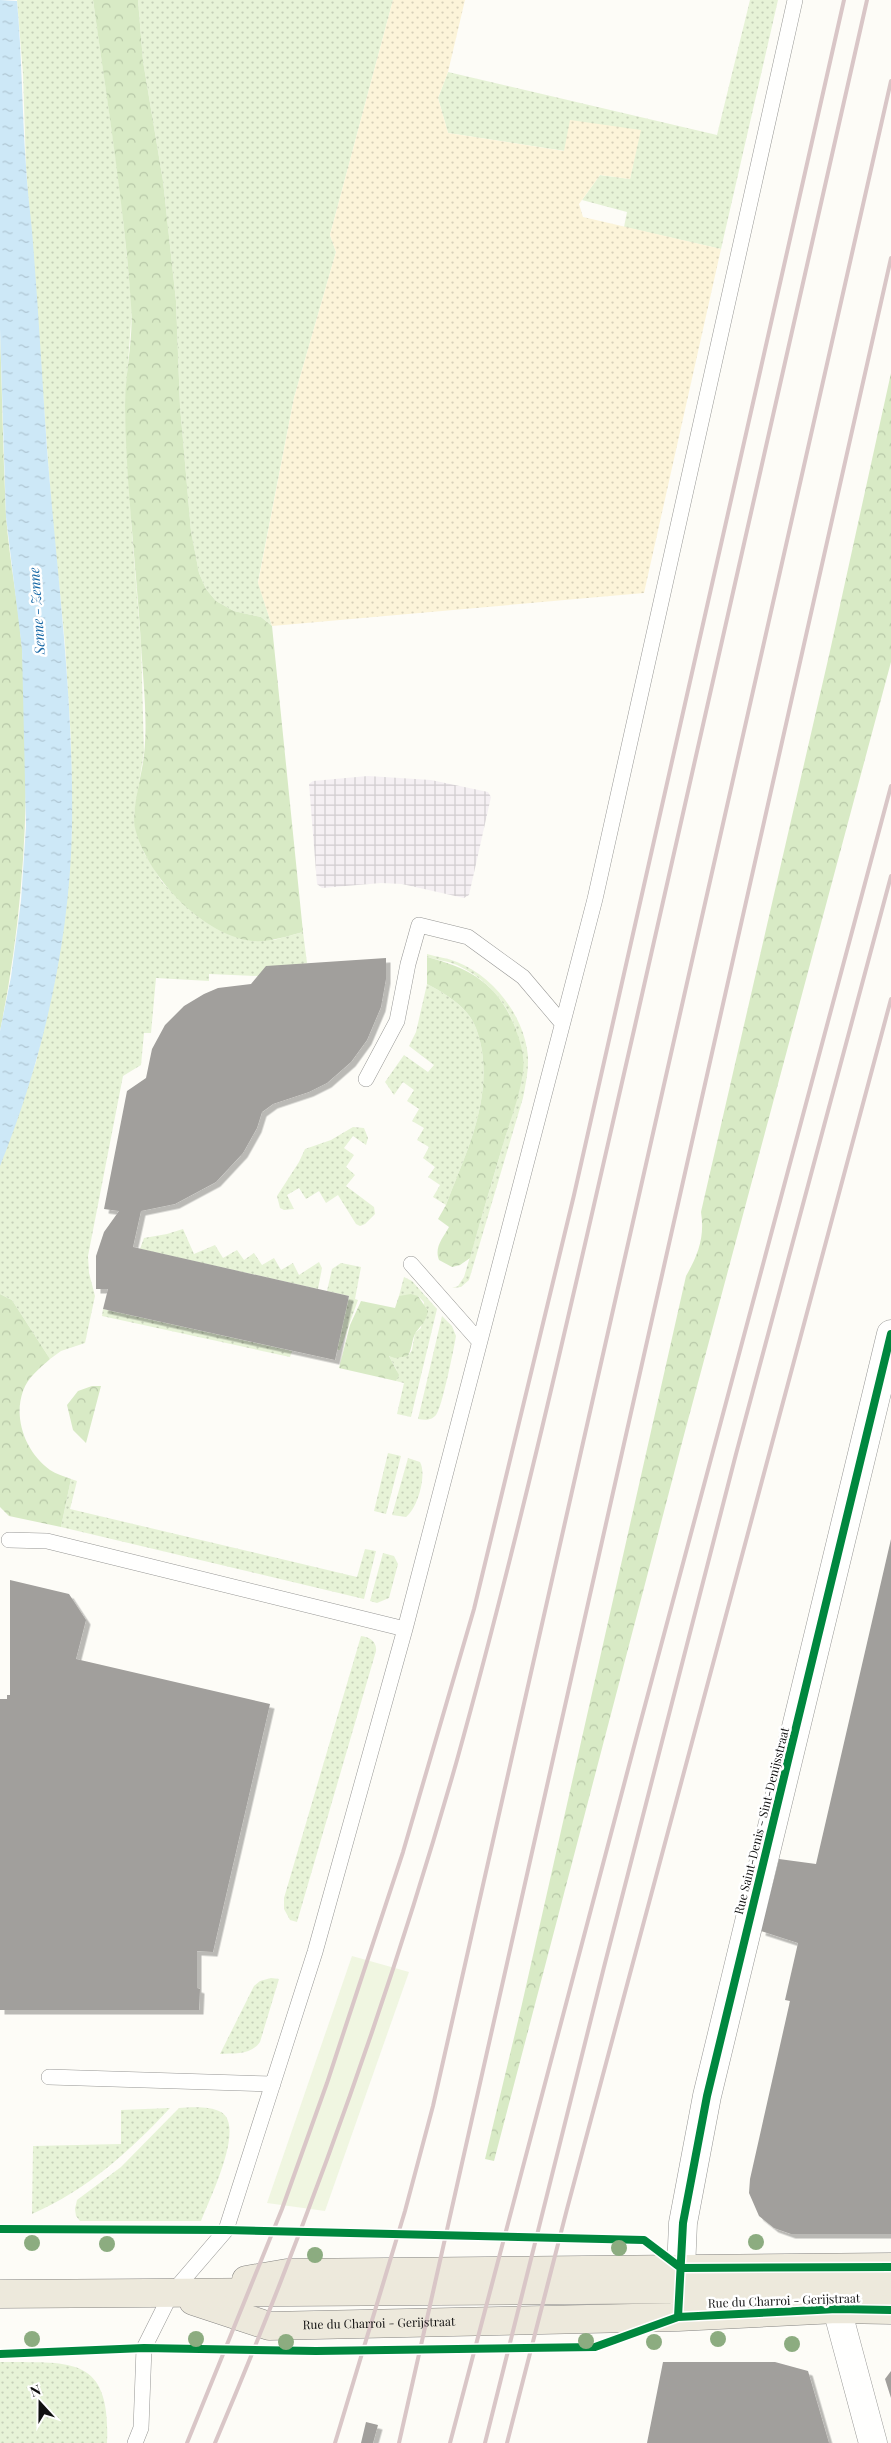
<svg xmlns="http://www.w3.org/2000/svg" width="891" height="2443" font-family="'Playfair Display',serif">
<defs>
<pattern id="industrial-grid" width="8" height="8" patternUnits="userSpaceOnUse" patternTransform="scale(1.25)"><rect width="8" height="8" fill="#f5f0f3"/><path d="M0 4h8M4 0v8" fill="none" stroke="#d1cdcf"/></pattern>
<pattern id="grass-dots" width="8" height="8" patternUnits="userSpaceOnUse" patternTransform="scale(1.25)"><rect width="8" height="8" fill="#e7f3d7"/><path d="M2 2h.1M6 6h.1" fill="none" stroke="#c5cfb8" stroke-width="1.8" stroke-linecap="round"/></pattern>
<pattern id="forest-crowns" width="20" height="18" patternUnits="userSpaceOnUse" patternTransform="scale(1.25)"><rect width="20" height="18" fill="#d8eac5"/><path d="M2 6a3 3 0 1 1 6 0M12 15a3 3 0 1 1 6 0" fill="none" stroke="#b8c8a8"/></pattern>
<pattern id="sand-dots" width="8" height="8" patternUnits="userSpaceOnUse" patternTransform="scale(1.25)"><rect width="8" height="8" fill="#fcf4d9"/><path d="M2 2h.1M6 6h.1" fill="none" stroke="#d7d0b9" stroke-width="1.8" stroke-linecap="round"/></pattern>
<pattern id="water-ripples" width="26" height="14" patternUnits="userSpaceOnUse" patternTransform="scale(1.25)"><rect width="26" height="14" fill="#cde8f7"/><path d="M2 4q2-2 4 0t4 0M15 11q2-2 4 0t4 0" fill="none" stroke="#afc6d3"/></pattern>
<filter id="shadow"><feDropShadow dx="4.5" dy="4.5" stdDeviation="0" flood-color="#0004"/></filter>
</defs>
<rect width="100%" height="100%" fill="#fdfcf7"/>
<path fill="url(#industrial-grid)" d="M368,776L431,780L488,792L491,797L469,895L464,898L402,884L381,883L322,888L317,884L309,784L313,781Z"/>
<path fill="url(#grass-dots)" d="M17,0H93L120,187L132,309L125,404L132,533L141,644L144,752L134,815L144,853L162,882L185,905L274,940L303,932L307,963L258,976L209,974V981L156,978L151,1033H144L141,1065L123,1076L88,1256L89,1273L95,1296L85,1343L61,1351L50,1359L12,1300L0,1294V1165L36,1062L54,984L67,898L72,829L71,741L65,644L52,514L26,167L23,74Z
M138,0H393L330,235L336,252L294,398L258,582L272,626L261,617L234,611L216,601L206,589L199,573L191,531L180,406L176,301L163,181L143,61Z
M750,0H778L721,249L624,227L627,212L582,200L600,175L630,179L640,130L565,151L448,133L438,98L448,72L717,135Z
M427,954C437,957 448,958 457,962C492,976 521,1012 527,1049C530,1066 526,1082 523,1098L469,1280L461,1287L452,1288L458,1286L464,1277L517,1097C531,1042 510,990 457,965C448,961 437,960 427,957Z
M427,984C442,992 456,1000 467,1013C476,1023 480,1039 482,1051C490,1106 465,1155 446,1205L433,1197L440,1185L428,1177L435,1167L423,1158L429,1147L417,1140L424,1128L412,1121L419,1109L407,1101L414,1090L403,1082L394,1095L385,1082L404,1055L428,1072L434,1065L409,1046L416,1032Z
M353,1127L364,1128L368,1138L366,1145L353,1136L344,1148L354,1155L346,1167L355,1175L346,1186L374,1207L375,1214L365,1224L360,1226L356,1224L338,1195L326,1203L319,1191L306,1199L299,1188L287,1195L294,1209L284,1210L280,1208L277,1196L299,1162L305,1149L331,1140Z
M183,1229L194,1254L215,1245L223,1258L237,1250L244,1260L254,1253L262,1265L274,1258L281,1270L293,1263L299,1275L319,1262L322,1268L318,1289L140,1249L144,1238L167,1234Z
M341,1263L361,1267L355,1299L358,1300L340,1350H337L349,1296L327,1291L332,1269Z
M404,1277L412,1281L437,1309L411,1417L397,1414L404,1383L396,1381C401,1370 392,1365 389,1355L408,1356L412,1350L415,1333L421,1328L424,1302L418,1296H399Z
M103,1309L292,1351L290,1357L102,1316Z
M442,1316L452,1326L456,1336C454,1348 442,1408 436,1415C431,1421 424,1420 418,1419Z
M388,1453L401,1456L386,1514L374,1511Z
M408,1458L420,1462C427,1474 418,1508 406,1517L392,1515Z
M71,1479L77,1481L70,1509L357,1577L365,1549L376,1551L364,1599L61,1527Z
M383,1553L394,1556L398,1564L389,1598L377,1603L370,1601Z
M361,1636C369,1637 377,1641 376,1651L297,1922L290,1920L284,1909V1898Z
M271,1978L279,1979L260,2042C251,2055 235,2053 220,2054L254,1986L260,1981Z
M170,2108C130,2151 87,2190 32,2214L33,2146L121,2144V2110Z
M179,2108C192,2107 210,2106 221,2112C246,2126 209,2200 201,2221H80L76,2216L75,2209L77,2200L121,2167Z
M0,2362C70,2363 111,2354 107,2443H0Z"/>
<path fill="url(#forest-crowns)" d="M93,0H138L143,61L163,181L176,301L180,406L191,531L199,573L206,589L216,601L234,611L261,617L272,626L303,932C285,937 264,944 246,940C198,930 146,874 135,828C131,811 142,775 144,755C148,719 143,680 141,644C136,564 126,485 125,406C125,372 134,338 131,305C124,203 107,102 93,0Z
M0,329C2,391 3,453 6,515C9,560 19,605 22,650C31,778 26,905 0,1031Z
M891,373V662L684,1435L494,2161L485,2159L522,2004L686,1276C698,1255 705,1237 701,1212L830,651Z
M427,957C470,968 498,984 515,1027C520,1041 525,1056 523,1071C520,1097 509,1123 502,1148C491,1185 480,1222 470,1258L460,1265L452,1267L439,1260C434,1247 443,1238 449,1227L438,1219L446,1205C465,1155 490,1106 482,1051C480,1039 476,1023 467,1013C456,1000 442,992 427,984Z
M0,1294L12,1300L50,1359C40,1368 28,1377 23,1391C13,1419 26,1453 50,1470C56,1474 64,1476 71,1479L61,1527L9,1516L0,1507Z
M411,1294L418,1296L428,1311C426,1321 422,1324 416,1332C412,1338 412,1349 408,1356L395,1358L389,1356L399,1375L396,1381L339,1368L350,1325L361,1301L395,1308L399,1296Z
M92,1386H101L86,1443L73,1430L67,1405L78,1391Z"/>
<path fill="url(#sand-dots)" d="M393,0H465L448,72L438,98L448,133L564,151L570,120L641,130L630,179L600,175L579,204L583,217L721,249L644,593L272,626L258,583L294,398L336,252L330,235Z"/>
<path fill="#f0f6e1" d="M352,1956L409,1972L325,2211L267,2203Z"/>
<path fill="url(#water-ripples)" d="M0,0L17,1C22,56 22,111 26,166C27,188 30,209 32,231C38,303 42,376 47,449C57,575 74,700 72,827C70,941 43,1060 0,1166V1031L11,977L21,901L26,826L22,649L6,517L0,329Z"/>
<path fill="#a19f9c" filter="url(#shadow)" d="M386,958V979L381,1007L367,1040L351,1062L327,1083L309,1092L273,1104L262,1112L257,1128L243,1153L216,1182L175,1204L141,1211L133,1247L349,1296L335,1360L103,1309L108,1289H96V1256L104,1232L119,1211L104,1209L127,1091L146,1078L152,1049L165,1025L184,1006L204,994L218,988L251,984L266,966Z
M891,1539V2234H791L774,2228L759,2216L749,2193L750,2179L790,2001L785,2000L798,1943L761,1931L779,1859L816,1864Z
M10,1580L69,1594L86,1620L76,1659L270,1704L213,1952L197,1951V1988L200,1989L199,2010H0V1699H7V1695H10Z
M663,2362H775L808,2371L829,2443H647Z
M891,2371V2398L885,2379Z
M366,2422L378,2425L373,2443H361Z"/>
<g fill="none" stroke-linecap="round" stroke-linejoin="round">
<defs>
<path id="service" d="M366,1079L397,1021L408,964L419,925L468,937L523,977L562,1023
M411,1264L479,1341
M9,1540L47,1541L405,1629
M49,2077L273,2084
M135,2443L141,2428L144,2348L171,2294L226,2230L315,1952L405,1629L595,899L795,0"/>
<path id="minor" d="M680,2293L683,2223L707,2096L891,1334"/>
<path id="tertiary" d="M837,2309L873,2443"/>
<g id="primary">
<path d="M246,2280L287,2273L891,2267"/>
<path d="M0,2294L891,2288"/>
<path id="s1" d="M193,2301L269,2326L678,2317L837,2309L891,2310"/>
</g>
</defs>
<use href="#service" stroke="#979795" stroke-width="16"/>
<use href="#minor" stroke="#979795" stroke-width="29"/>
<use href="#tertiary" stroke="#979795" stroke-width="29"/>
<use href="#primary" stroke="#858482" stroke-width="29"/>
<use href="#service" stroke="#fffffe" stroke-width="15"/>
<use href="#minor" stroke="#fffffe" stroke-width="28"/>
<use href="#tertiary" stroke="#fffffe" stroke-width="28"/>
<use href="#primary" stroke="#ede9dc" stroke-width="28"/>
<path stroke="#d9c6c7" stroke-width="4" d="M187,2443L282,2209L327,2083L403,1852L474,1609L574,1195L844,0
M215,2443C309,2221 391,1992 457,1760C524,1519 578,1274 634,1030C712,687 789,343 867,0
M335,2443L405,2211L433,2106L891,81
M399,2443L891,258
M450,2443C594,1890 744,1338 891,786
M485,2443L604,1967L736,1454L891,876
M507,2443L567,2209L891,999"/>
<defs>
<path id="cycleway" d="M0,2229L226,2230L644,2240L681,2268L891,2267
M678,2317L683,2223L707,2096L891,1334
M0,2354L144,2348L316,2351L595,2347L678,2317L837,2309L891,2310"/>
</defs>
<use href="#cycleway" stroke="#fff" stroke-width="11"/>
<use href="#cycleway" stroke="#00873e" stroke-width="8"/>
</g>
<g fill="#8cac80">
<circle cx="756" cy="2242" r="8"/>
<circle cx="32" cy="2243" r="8"/>
<circle cx="107" cy="2244" r="8"/>
<circle cx="619" cy="2248" r="8"/>
<circle cx="315" cy="2255" r="8"/>
<circle cx="32" cy="2339" r="8"/>
<circle cx="196" cy="2339" r="8"/>
<circle cx="718" cy="2339" r="8"/>
<circle cx="586" cy="2341" r="8"/>
<circle cx="286" cy="2342" r="8"/>
<circle cx="654" cy="2342" r="8"/>
<circle cx="792" cy="2344" r="8"/>
</g>
<g text-anchor="middle" stroke-width="5" stroke-linejoin="round" paint-order="stroke">
<g font-size="12" fill="#111" stroke="#fff">
<text transform="translate(762 1821) rotate(-76)" y="4">Rue Saint-Denis - Sint-Denijsstraat</text>
<text transform="translate(784 2301) rotate(-2)" y="4">Rue du Charroi - Gerijstraat</text>
<text dy="4" stroke="none"><textPath href="#s1" startOffset="190">Rue du Charroi - Gerijstraat</textPath></text>
</g>
<g font-size="14" font-style="italic" fill="#1768a6" stroke="#fff">
<text transform="translate(37 611) rotate(-94)" y="5">Senne - Zenne</text>
</g>
</g>
<g transform="translate(40 2403) rotate(339)" stroke="#ffffff" stroke-width="4" paint-order="stroke">
<path d="M0-4L9 19L0 12L-9 19Z" fill="#111111"/>
<text y="-8" font-size="14" font-weight="bold" text-anchor="middle" fill="#111111">N</text>
</g>
</svg>
